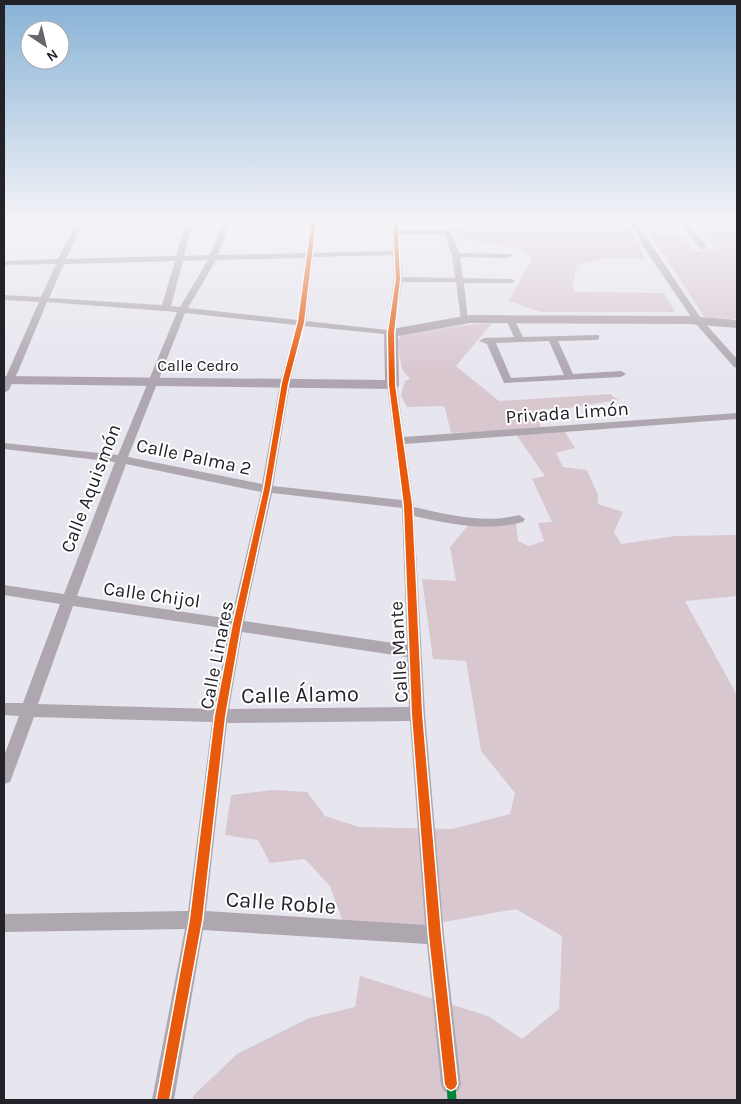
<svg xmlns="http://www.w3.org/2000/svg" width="741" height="1104" font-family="Karla,sans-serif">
<rect width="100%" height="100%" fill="#e7e5ee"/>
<path fill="#d9c7d0" d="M473,219H578C592,225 604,219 617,222C633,225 641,246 644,259L605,258L577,265L573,284L574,292L664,293L675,312H541L509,301L532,259L520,249L462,239L450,229L468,224Z
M689,219H737V319L705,318L650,234L680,235L696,252L717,250Z
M492,323L456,366L499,401L610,394L618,400L568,408L534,410L541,427H562L575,448L556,453L563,467L587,470L598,495V504L623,512L614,532L621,544L676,536L737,535V596L685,601L737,695V1100H193V1096L237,1054L309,1018L355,1007L360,976L488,1016L522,1039L559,1009L562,936L516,909L411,928L343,922L330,886L305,859L270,863L258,840L225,835L231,795L272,790L307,792L325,816L359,827L452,829L510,814L515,793L481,751L466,661L433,659L422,579L456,581L450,547L470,523L516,524L518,541L529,546L544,541L538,523L552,522L532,479L545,476L513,430L451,433L445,408L442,406L407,407L401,395L405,381L410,379L402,369L397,341L401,335L457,326Z"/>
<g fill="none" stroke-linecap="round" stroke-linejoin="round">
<path fill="#afa7b0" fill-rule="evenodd" d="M78,219H85L66,259L176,256L187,219H194L184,256L210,255L224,219H231L218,255L306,253L311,219H318L314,253L393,251L391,219H398L399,230H450L459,253L511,254L512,256L508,258L460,257L463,278L511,279L515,281L511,283H464L468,322L461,320L456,282H402L394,335L304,326L290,383L273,486L402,500L387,385L392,382L397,385L404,437L737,413V419L405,444L414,507C449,515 484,524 519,515L525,519L523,522C487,532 450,524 414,516L425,714L444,935L461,1084L458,1091L451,1094L444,1091L441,1084L427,944L203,930L174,1100H152L185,929L4,932V914L188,911L212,722L34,717L12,777L10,782L4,784V756L19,716L4,715V703H23L60,604L4,595V585L64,594L115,462L4,449V443L118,455L177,312L47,302L19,369L9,390L4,393V381L39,302L4,300V295L41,297L56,264L4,265V261L58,259ZM399,234H444L452,255L455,278L402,277ZM393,255L394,279L387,330L306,321L313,257ZM305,258L297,320L188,308L216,260ZM208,260L180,307L171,306L183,261ZM175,261L162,305L49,298L64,264ZM185,313L296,325L280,383L262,484L128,457ZM126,464L261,492L231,619L77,596ZM272,493L402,508L407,645L244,621ZM73,606L229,629L214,709L38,704ZM242,632L407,657L409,707L229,709ZM410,721L425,925L206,911L227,723Z
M628,219H634L702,320L737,359V368L734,367L696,324L647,252Z
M677,219H683L706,245V249H700Z
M510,316L514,319L523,337L599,335V339L596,340L558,341L573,374L621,371L626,374L621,377L504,383L487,344L479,341L484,338L514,337L506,319ZM549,341L564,375L511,378L496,343Z"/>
<path fill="#afa5b0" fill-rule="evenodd" d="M470,315L688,316L737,320V328L688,324L470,323L398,336L399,385L397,388L392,389L4,384V376L385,380L384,333L386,330Z"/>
<path stroke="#00873e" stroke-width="9" stroke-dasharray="19 9" stroke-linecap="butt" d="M451,1084L452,1100"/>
<defs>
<path id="cycleway" d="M312,219H316L304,322L288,383L270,489L241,624L225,716L202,920L169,1100H157L190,920L215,716L233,624L264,489L282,383L298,322Z
M393,219H397L400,279L394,333L395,385L412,505L422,714L441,935L457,1084L455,1088L451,1090L447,1088L445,1084L429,935L412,714L404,505L389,385L388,333L396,279Z"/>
</defs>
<use href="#cycleway" stroke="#fff" stroke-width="3"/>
<use href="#cycleway" fill="#e8590c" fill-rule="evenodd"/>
</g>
<linearGradient id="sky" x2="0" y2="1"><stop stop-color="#87b2d6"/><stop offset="0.59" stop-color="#f4f3f7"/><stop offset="1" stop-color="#f4f3f7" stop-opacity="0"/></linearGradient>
<rect width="741" height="373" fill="url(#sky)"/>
<g text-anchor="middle" stroke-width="4" stroke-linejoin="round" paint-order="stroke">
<g font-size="16" fill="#232228" stroke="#fff">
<text x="198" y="371">Calle Cedro</text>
</g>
<g font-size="19" fill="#232228" stroke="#fff">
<text transform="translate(567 412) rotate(-4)" y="7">Privada Limón</text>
<text transform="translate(194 456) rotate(12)" y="7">Calle Palma 2</text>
<text transform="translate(90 488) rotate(-69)" y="7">Calle Aquismón</text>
<text transform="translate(152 594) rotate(8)" y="7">Calle Chijol</text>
<text transform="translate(398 652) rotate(-93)" y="7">Calle Mante</text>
<text transform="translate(216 655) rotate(-79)" y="7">Calle Linares</text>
</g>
<g font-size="22" fill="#232228" stroke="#fff">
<text transform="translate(300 694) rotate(-1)" y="8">Calle Álamo</text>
<text transform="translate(281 902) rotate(4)" y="8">Calle Roble</text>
</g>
</g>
<rect width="741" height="1104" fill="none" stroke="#232228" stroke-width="10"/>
<g transform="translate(45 45) rotate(145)"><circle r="24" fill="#ffffff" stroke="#a7a7a9"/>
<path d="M0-4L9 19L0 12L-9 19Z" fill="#68666d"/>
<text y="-8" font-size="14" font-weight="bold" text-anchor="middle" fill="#232228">N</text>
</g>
</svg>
